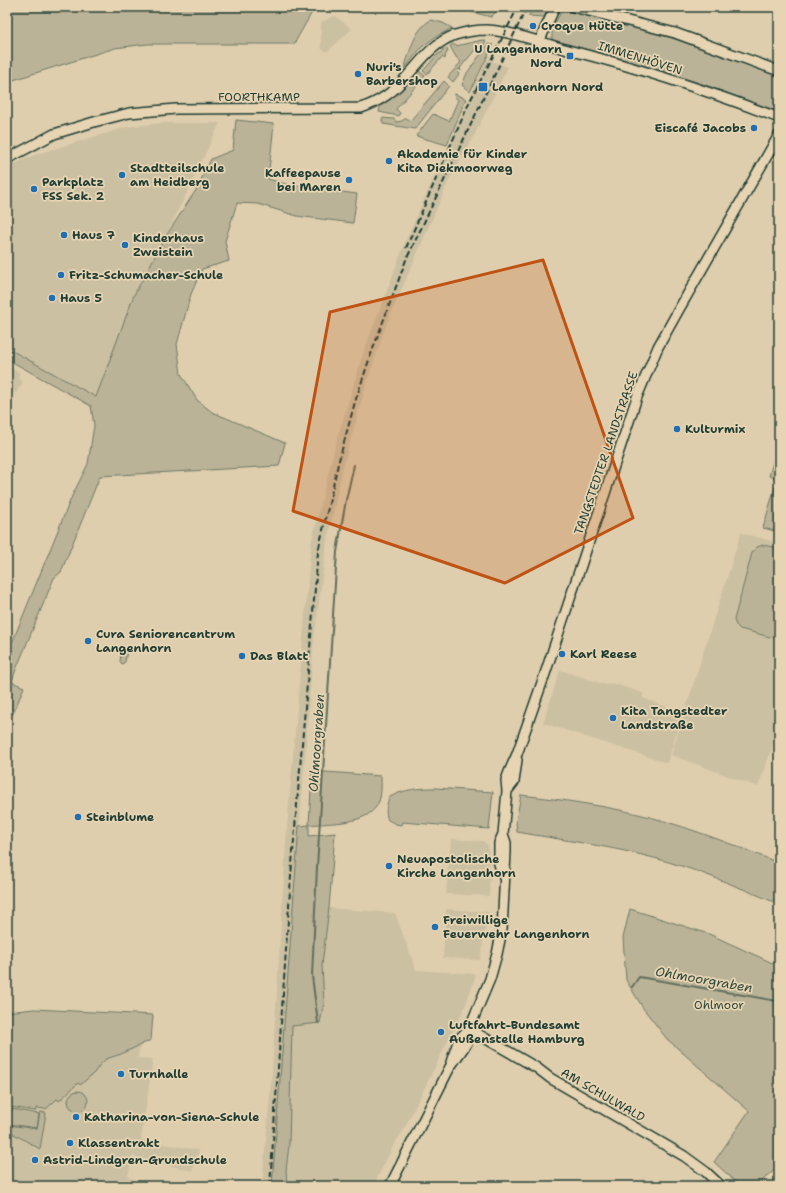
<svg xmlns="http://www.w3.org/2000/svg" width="786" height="1193" font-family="'Shantell Sans',sans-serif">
<rect width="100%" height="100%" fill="#decead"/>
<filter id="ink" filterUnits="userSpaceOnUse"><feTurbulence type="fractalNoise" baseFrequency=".025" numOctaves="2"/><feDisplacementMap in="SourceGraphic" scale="8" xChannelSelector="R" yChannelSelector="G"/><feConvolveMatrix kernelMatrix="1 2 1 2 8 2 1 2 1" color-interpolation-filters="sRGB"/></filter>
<g filter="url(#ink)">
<path fill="#ccc0a2" d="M516,7H533L529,16L515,9Z
M335,16L352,29L327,52L321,48V22Z
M487,59L508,67L474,136L450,178L387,323L365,388L343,467L327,541L314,639L272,1186H262L272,1071L287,827L311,544L336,442L363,354L406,240Z
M161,123H220L166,236L134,295L113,358L96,398L7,348V167L37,154L127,127Z
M7,366L20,373L18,378L22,381V384L16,393L7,388Z
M741,533L779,543V729L758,787L671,755Z
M560,670L606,685L612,683L643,693V698L683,713L667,763L543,723Z
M451,839L483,841L488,845L489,865L485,866V872H490L489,896L446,894Z
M329,908L395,913L416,970L475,974V978L464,1009L403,1131L394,1145L373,1186H287L286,1170L289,1145L292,1025L324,1003L322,965Z
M446,909L488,912L480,960L443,958Z
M140,1045L138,1058L153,1059L141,1140L199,1150L192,1171L132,1156L128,1177L132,1179L135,1186H7V1103L106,1059L121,1054Z"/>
<path fill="#bbb397" stroke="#6d7866" d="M7,7H315L294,44H147L115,48L7,82Z
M453,7H495L496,12L491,17Z
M533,7H549L544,17L529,16Z
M563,9L627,25L679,40L779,76V109L778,112L706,85L629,61L552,40V28Z
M431,20L443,23L452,28L435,37L422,47L404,69C410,52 414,29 431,20Z
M482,40L486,41L482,48L478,46L460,68L461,71L459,69L456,71L459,74L453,82L448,77L461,62L456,57L450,46L453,44L456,46Z
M488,44L493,45L470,92L462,85L467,73Z
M447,48L448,52L446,53L445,59L442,57L427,74L423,71L437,55L442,52V50Z
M419,71L425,76L396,109L400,113L398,116L379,112L380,107Z
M444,81L449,86L415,129L383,124L382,120L383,118L394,119L396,122L402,121L406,118L410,121Z
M455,94L466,99L447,145L416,136L433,114L449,121L458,100L454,96Z
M236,120L274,124L268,179L289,185L357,194L353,223L297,216L258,204L237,203L225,241L229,261L202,269L191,294L177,344L181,374L197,400L212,412L285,443L279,466L100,476L61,572L54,578L15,672L12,682L24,687L13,714L7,712V655L72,496L88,464L94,425L91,406L7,359V348L96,397L134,295L166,236L196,190L211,159L233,150Z
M779,442V479L769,476Z
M775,487L779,489V532L763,528Z
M763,545L779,548V638L777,639L740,629L736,625L734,620L752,553L757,547Z
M125,649L127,651L125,662L122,664L120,661L122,650Z
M312,771L381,776C381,784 382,793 379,801C370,826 330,822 309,825V836L335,833L329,908L322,965L324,1003L320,1023L292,1026L289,1145L286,1170L287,1186H272L299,826L309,825Z
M436,788L493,792L489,829L402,822L401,825L396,824L388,820C385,814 386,803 390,797C404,789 420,788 436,788Z
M521,795C564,800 608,806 650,817C694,829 736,846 779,863V904C738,887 697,869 654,858C609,846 563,840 517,832L516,821Z
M630,909L709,934L779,966V1166L756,1186H740L714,1162L749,1111L667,1039L643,1008L626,980L623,938Z
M34,1009L153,1015L151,1040L121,1054L106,1059L99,1066L94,1073L80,1085L78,1083L59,1101L57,1099L46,1109L36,1108V1111L11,1107L9,1125L37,1129L40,1112L46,1113L40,1149L7,1130V1012Z
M68 1101a10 10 0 1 1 20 0a10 10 0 1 1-20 0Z
M12,1109L39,1114L37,1128L9,1124Z"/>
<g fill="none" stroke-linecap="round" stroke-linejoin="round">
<path stroke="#606e5d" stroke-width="2" d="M7,9L13,7
M632,987L639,977L777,1001
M318,1023L312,976L317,867L337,552L346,500L354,465"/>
<defs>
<path id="secondary" d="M573,7L675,33L779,71
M539,42L555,7
M7,159L54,134L94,122L129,113L176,109L361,108C379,102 395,91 407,76C422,60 433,43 455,35C465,32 476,30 487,30C516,32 544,44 572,51C643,69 711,92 779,118
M507,791L514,782L517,760
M504,878L499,864V843L503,834L507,791L506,780L509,772L517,754L545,674L637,397L658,347L678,311L779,135
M469,1029L537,1068L550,1078L684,1156L706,1172L721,1186
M451,1062L459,1039L469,1029
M390,1186L450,1067L467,1043L469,1029L490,979L497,954L502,930L506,852V843L503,834"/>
</defs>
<use href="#secondary" stroke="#1f3d34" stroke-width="12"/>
<use href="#secondary" stroke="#e6d4b2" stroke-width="9"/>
<path stroke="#1f3d34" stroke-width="2" stroke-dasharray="6 3" stroke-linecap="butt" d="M406,248L469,103L518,7
M270,1186L291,876L318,552L338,464L355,402L371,354L406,260L527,7"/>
</g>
</g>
<path fill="#c05314" fill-opacity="0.2" stroke="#c05314" stroke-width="3" stroke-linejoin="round" d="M543,260L633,518L505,583L293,511L330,312Z"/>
<g fill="#1f6fb2" stroke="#e6d4b2" stroke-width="1.5">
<circle cx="533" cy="26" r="4"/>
<rect x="566" y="52" width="8" height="8" rx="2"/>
<circle cx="358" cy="74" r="4"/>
<rect x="478" y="82" width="10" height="10" rx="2"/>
<circle cx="754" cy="128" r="4"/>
<circle cx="389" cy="161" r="4"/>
<circle cx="122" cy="175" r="4"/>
<circle cx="349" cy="180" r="4"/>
<circle cx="34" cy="189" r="4"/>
<circle cx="64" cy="235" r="4"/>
<circle cx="125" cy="245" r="4"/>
<circle cx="61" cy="275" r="4"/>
<circle cx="52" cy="298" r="4"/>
<circle cx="677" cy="429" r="4"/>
<circle cx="88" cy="641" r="4"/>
<circle cx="562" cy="654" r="4"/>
<circle cx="242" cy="656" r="4"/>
<circle cx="613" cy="718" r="4"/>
<circle cx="78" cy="817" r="4"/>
<circle cx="389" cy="866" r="4"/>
<circle cx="435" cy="927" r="4"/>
<circle cx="441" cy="1032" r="4"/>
<circle cx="121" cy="1074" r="4"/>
<circle cx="76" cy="1117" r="4"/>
<circle cx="70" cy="1143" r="4"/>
<circle cx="35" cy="1160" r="4"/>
</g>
<g text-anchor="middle" stroke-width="3.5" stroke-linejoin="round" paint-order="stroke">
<g font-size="12" font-weight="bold" fill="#1f3d34" stroke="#e6d4b2" text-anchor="start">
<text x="541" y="30">Croque Hütte</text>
<text x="562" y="53" text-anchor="end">U Langenhorn<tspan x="562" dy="14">Nord</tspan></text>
<text x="366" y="71">Nuri's<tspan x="366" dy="14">Barbershop</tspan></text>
<text x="492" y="91">Langenhorn Nord</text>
<text x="746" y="132" text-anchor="end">Eiscafé Jacobs</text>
<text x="397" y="158">Akademie für Kinder<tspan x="397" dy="14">Kita Diekmoorweg</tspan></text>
<text x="130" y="172">Stadtteilschule<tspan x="130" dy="14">am Heidberg</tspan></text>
<text x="341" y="177" text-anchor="end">Kaffeepause<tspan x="341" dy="14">bei Maren</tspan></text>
<text x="42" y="186">Parkplatz<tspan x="42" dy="14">FSS Sek. 2</tspan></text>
<text x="72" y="239">Haus 7</text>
<text x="133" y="242">Kinderhaus<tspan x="133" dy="14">Zweistein</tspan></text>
<text x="69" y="279">Fritz-Schumacher-Schule</text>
<text x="60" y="302">Haus 5</text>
<text x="685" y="433">Kulturmix</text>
<text x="96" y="638">Cura Seniorencentrum<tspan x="96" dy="14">Langenhorn</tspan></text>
<text x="570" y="658">Karl Reese</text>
<text x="250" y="660">Das Blatt</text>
<text x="621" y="715">Kita Tangstedter<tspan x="621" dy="14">Landstraße</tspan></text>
<text x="86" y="821">Steinblume</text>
<text x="397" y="863">Neuapostolische<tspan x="397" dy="14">Kirche Langenhorn</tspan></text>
<text x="443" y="924">Freiwillige<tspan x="443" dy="14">Feuerwehr Langenhorn</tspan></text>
<text x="449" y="1029">Luftfahrt-Bundesamt<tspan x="449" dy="14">Außenstelle Hamburg</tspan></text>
<text x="129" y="1078">Turnhalle</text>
<text x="84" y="1121">Katharina-von-Siena-Schule</text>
<text x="78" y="1147">Klassentrakt</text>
<text x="43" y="1164">Astrid-Lindgren-Grundschule</text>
</g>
<g font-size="12" fill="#1f3d34" stroke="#e6d4b2">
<text transform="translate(640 58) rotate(17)" y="4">IMMENHÖVEN</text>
<text x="259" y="101">FOORTHKAMP</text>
<text transform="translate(606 453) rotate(-71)" y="4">TANGSTEDTER LANDSTRASSE</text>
<text transform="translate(603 1095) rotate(30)" y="4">AM SCHULWALD</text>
</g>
<g font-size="12" fill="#2f493e" stroke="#e6d4b2">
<text x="719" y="1009">Ohlmoor</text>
</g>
<g font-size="13" font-style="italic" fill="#2f493e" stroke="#e6d4b2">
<text transform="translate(316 743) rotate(-86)" y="5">Ohlmoorgraben</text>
<text transform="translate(704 979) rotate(10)" y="5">Ohlmoorgraben</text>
</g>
</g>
<rect width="786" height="1193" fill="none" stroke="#e6d4b2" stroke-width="24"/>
<rect x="12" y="12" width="762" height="1169" fill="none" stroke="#1f3d34" stroke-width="1.5" filter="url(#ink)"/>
</svg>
